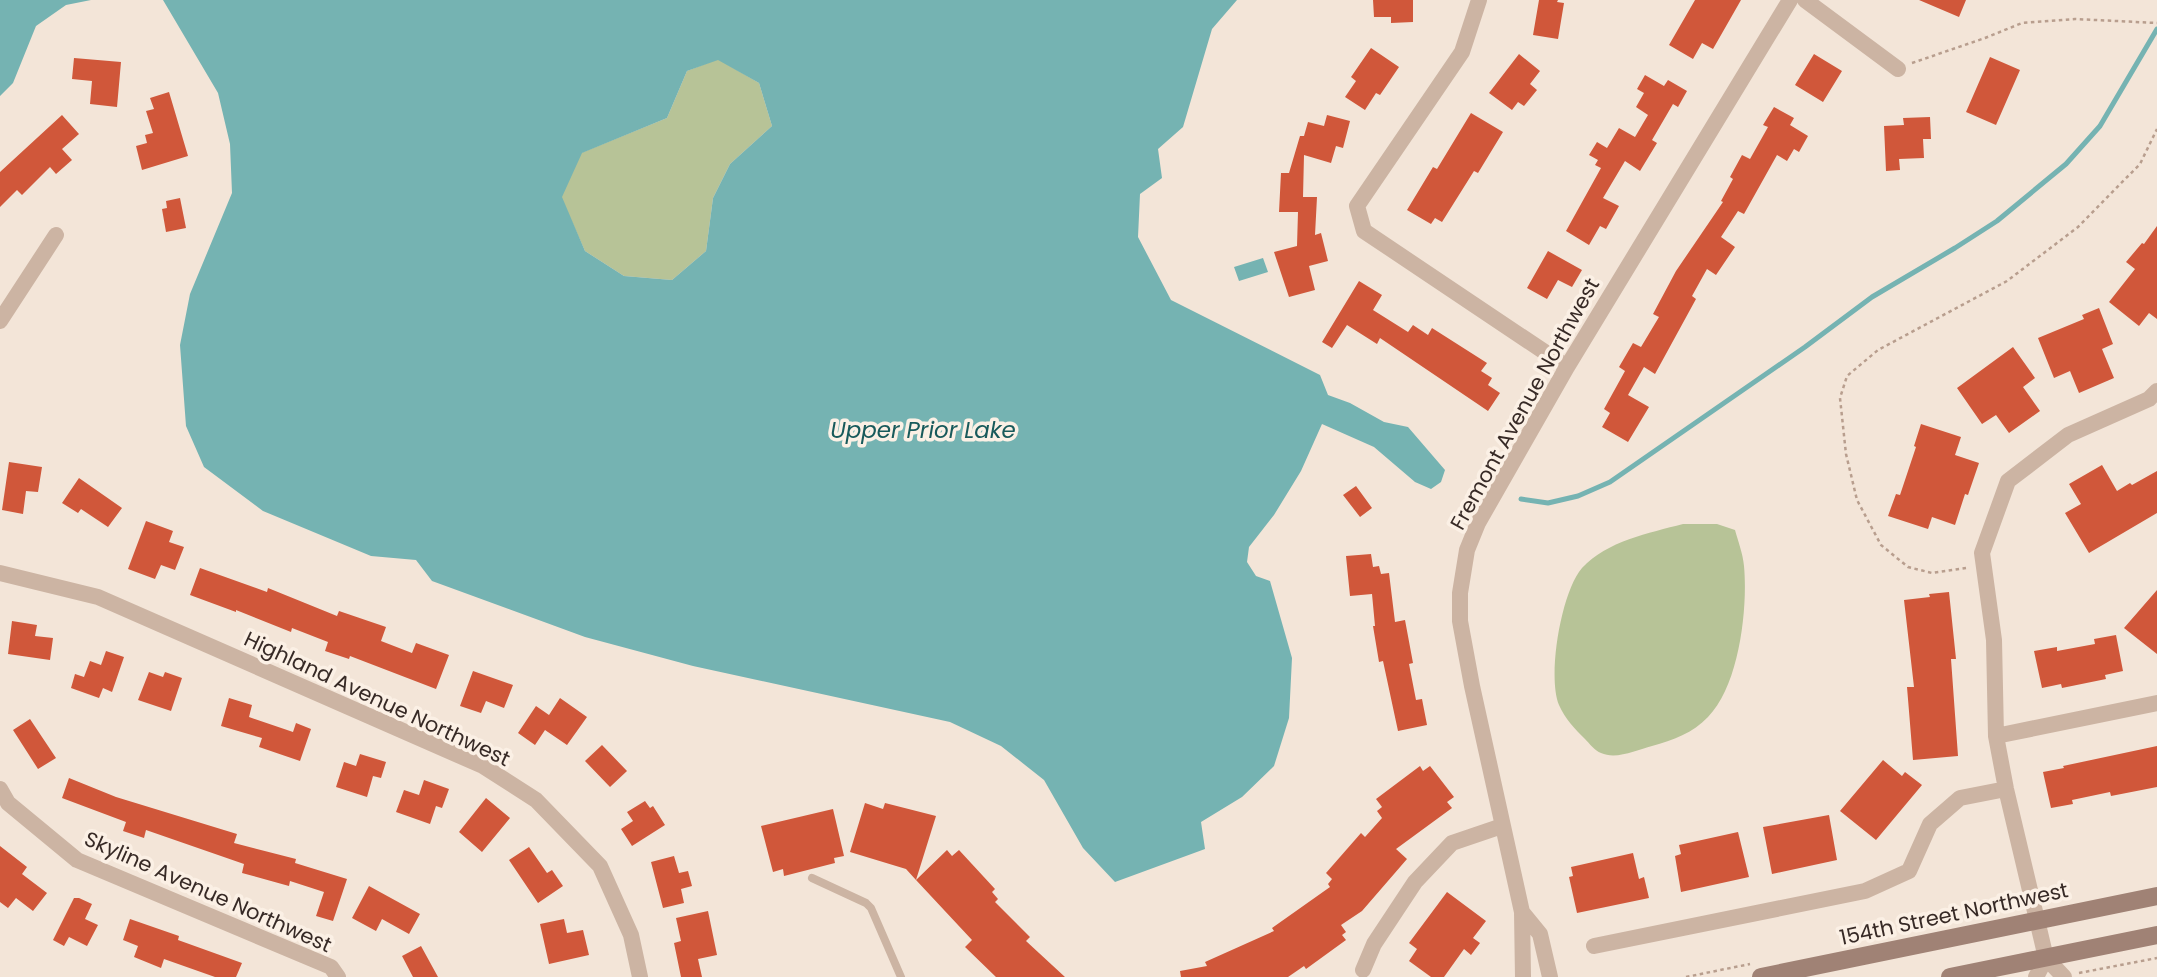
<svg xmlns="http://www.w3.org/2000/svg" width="2157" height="977" font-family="Poppins,sans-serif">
<rect width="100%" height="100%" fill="#f3e5d8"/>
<path fill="#b7c397" d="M718,59L759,83L772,126L730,164L713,198L706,251L672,280L624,276L585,251L561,197L581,153L667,118L687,71Z
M1683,524H1717L1735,530C1738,541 1743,554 1744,566C1748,609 1739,686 1708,717C1693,733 1673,740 1652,746C1637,750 1616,760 1601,753C1595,751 1589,743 1585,739C1575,729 1565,719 1559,705C1547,677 1561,592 1582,568C1607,541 1649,533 1683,524Z"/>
<path fill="#75b3b2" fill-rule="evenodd" d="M0,0H91L66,5L36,26L13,83L0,96Z
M163,0H1237L1212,29L1183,127L1158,149L1162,178L1140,194L1138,237L1171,300L1320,375L1328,395L1350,403L1384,422L1408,427L1445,470L1441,482L1431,489L1415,482L1374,447L1322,424L1301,471L1274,515L1249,547L1247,562L1256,576L1270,581L1292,658L1289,718L1274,766L1242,797L1201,822L1205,849L1115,882L1083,848L1044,780L1001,746L950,722L693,666L585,637L432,581L416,560L371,556L263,511L204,467L186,426L180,345L190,294L232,193L230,144L218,93ZM718,60L759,83L772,126L730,164L713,198L706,251L672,280L624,276L585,251L562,197L582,153L667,118L687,71Z
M1263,258L1268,272L1239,281L1234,267Z"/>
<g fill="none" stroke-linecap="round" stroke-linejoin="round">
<path stroke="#75b3b2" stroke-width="5" d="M1521,499L1548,503L1578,496L1610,482L1805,347L1872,297L1955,248L1997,221L2066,164L2100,126L2157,29"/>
</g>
<path fill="#d0573a" d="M1373,0H1413V22L1391,23V17H1374Z
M1539,0H1558L1557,2L1564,3L1558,39L1533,35Z
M1695,0H1741L1713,49L1702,43L1693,59L1669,45Z
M1919,0H1966L1959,17Z
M1371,48L1399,67L1380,95L1376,93L1365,110L1345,97L1356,81L1351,77Z
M1519,54L1540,71L1530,84L1537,90L1524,106L1518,102L1512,110L1489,93Z
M1814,54L1842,71L1823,102L1795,85Z
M1990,57L2020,70L1996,125L1966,112Z
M74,58L121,62L117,107L90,104L92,81L72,79Z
M1645,75L1664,86L1668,80L1687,91L1678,107L1673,104L1652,140L1657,143L1640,171L1625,161L1603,198L1619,206L1606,229L1600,226L1589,245L1566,231L1601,168L1595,165L1598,160L1589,155L1597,142L1607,148L1619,128L1635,137L1648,115L1636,107L1644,93L1637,89Z
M169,92L188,156L142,170L136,146L147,143L145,135L153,133L146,111L154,109L150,98Z
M1774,107L1794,118L1790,125L1808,136L1799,152L1794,149L1787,161L1777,155L1744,214L1738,211L1721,237L1735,247L1716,275L1707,269L1692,296L1696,299L1655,374L1644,367L1628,395L1649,407L1628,442L1602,427L1610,413L1604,409L1625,371L1619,367L1633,343L1641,347L1659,317L1653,314L1676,271L1723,202L1721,201L1733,179L1730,177L1742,155L1750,159L1768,127L1763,125Z
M1471,113L1503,132L1478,173L1474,171L1442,222L1435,218L1431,224L1407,210L1433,167L1437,169Z
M62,115L79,134L62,149L72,160L56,174L50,167L22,195L17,190L0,207V172Z
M1327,115L1350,121L1343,148L1336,146L1331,163L1304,155L1303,197H1317L1315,235L1321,233L1328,261L1309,266L1315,290L1289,297L1274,252L1297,246L1298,212H1279L1281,173H1289L1300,136H1304L1308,122L1324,126Z
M1930,117L1931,139H1923L1924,158L1899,159L1900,170L1886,171L1884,126L1904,125L1903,118Z
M180,198L186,228L166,232L162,209L167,208L166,201Z
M2157,226V319L2149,313L2139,326L2109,302L2135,269L2126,262L2142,243L2144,244Z
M1548,251L1582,270L1572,287L1558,280L1547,299L1527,288Z
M1359,281L1382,295L1373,310L1408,332L1413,325L1428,335L1432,328L1487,363L1481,371L1492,378L1488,385L1500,393L1488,411L1380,338L1377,344L1347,325L1332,348L1322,342Z
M2099,308L2113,344L2102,349L2114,378L2079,393L2070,371L2054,378L2038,338L2084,319L2082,315Z
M2013,347L2035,378L2023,387L2040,411L2009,433L1996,415L1982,424L1957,388Z
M1921,424L1961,437L1955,455L1979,463L1968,495L1965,494L1955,525L1932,517L1928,529L1888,516L1896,494L1900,495L1916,447L1914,446Z
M9,462L42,467L38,492L26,491L23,514L2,510Z
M2102,465L2117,491L2130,483L2132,485L2157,471V513L2089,553L2065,513L2081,504L2069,484Z
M79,478L122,508L108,527L81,509L78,513L62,503Z
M1356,486L1372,508L1360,517L1343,495Z
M146,521L173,531L169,542L184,547L175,570L161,565L155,579L128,569Z
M1371,554L1373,567L1379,566L1381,574L1389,573L1395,622L1405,620L1413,663L1409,664L1416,700L1422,699L1427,725L1398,731L1383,661L1379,662L1373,626H1375L1372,594L1350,596L1346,556Z
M200,568L267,592L268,588L337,616L339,611L386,627L381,641L412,653L416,643L449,655L436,689L350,656L349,659L325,651L328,642L292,628L291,632L236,610V612L190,595Z
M2157,590V654L2124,628Z
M1949,592L1956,659H1951L1958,756L1913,760L1907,687H1914L1904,600L1930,597L1929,594Z
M12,621L37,625L35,636L53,638L50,660L8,654Z
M2116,635L2123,671L2105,675L2106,679L2062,688L2061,684L2042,688L2034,651L2057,647V651L2095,644L2094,639Z
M106,651L124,657L112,692L103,688L99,698L71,688L75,674L84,677L90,661L101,665Z
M473,671L513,685L504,708L486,701L481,713L460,706Z
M149,672L163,677L165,672L182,678L171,711L138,700Z
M229,698L252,705L249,717L293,732L296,723L311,729L300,761L259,747L262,738L221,726Z
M560,698L587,717L567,745L545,730L535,745L518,733L536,706L549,715Z
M30,719L56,758L38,769L13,730Z
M602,745L627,771L610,787L585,761Z
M2157,746V787L2111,796L2110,792L2072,800L2073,804L2051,808L2043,772L2064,768L2063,766Z
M360,754L386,762L381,778L373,776L367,797L336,787L344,762L356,766Z
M1883,760L1902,776L1905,772L1922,785L1876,840L1840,811Z
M1420,766L1423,771L1430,766L1454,797L1447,802L1452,808L1396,849L1407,859L1362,911L1341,925L1346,932L1342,935L1346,940L1306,969L1304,966L1288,977H1181L1180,971L1207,966L1205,962L1274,931L1272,928L1330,887L1328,884L1332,879L1326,873L1361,833L1365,837L1382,818L1377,811L1382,807L1376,799Z
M69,778L116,797L237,834L234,843L296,859L295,863L347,879L333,921L316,916L324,892L290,881L289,886L242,873L244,864L146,830L144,838L123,831L126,822L62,798Z
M424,780L449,789L442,808L436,806L430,824L396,812L404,790L419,795Z
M486,798L510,818L482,852L459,832Z
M645,801L650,808L653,806L665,825L632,846L621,829L633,821L627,812Z
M865,803L883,809L885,803L936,816L916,880L906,869L850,852Z
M833,809L844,856L834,858L835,863L784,876L783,869L773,872L761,826Z
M1829,815L1837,860L1772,874L1763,827Z
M1738,832L1749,877L1681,892L1675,856L1681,854L1679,845Z
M0,846L27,867L22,874L47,893L33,911L16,898L8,908L0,902Z
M529,847L547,873L552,870L563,886L538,903L509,860Z
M947,850L952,856L959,850L995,889L992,892L998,899L995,902L1030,937L1026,941L1065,977H996L965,947L972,940L916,880Z
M1633,853L1639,879L1644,877L1649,898L1577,913L1569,877L1573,876L1571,867Z
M674,856L679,873L688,871L692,886L681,889L684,903L663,908L651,862Z
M369,886L420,914L409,934L382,919L376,931L352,918Z
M1447,892L1486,921L1473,938L1480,943L1471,955L1464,949L1444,977H1431L1409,961L1417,949L1409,943Z
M74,898H79L92,904L85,919L98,925L87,946L69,937L64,946L53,940Z
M708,911L717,955L698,959L702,977H681L674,943L681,941L676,918Z
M130,919L179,936L178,940L242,963L236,977H215L164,959L161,968L134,957L138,946L123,940Z
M564,919L567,933L583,930L589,955L549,964L540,924Z
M421,946L438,977H413L402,956Z"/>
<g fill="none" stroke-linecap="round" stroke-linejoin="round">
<path stroke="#b89e8e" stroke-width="2.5" stroke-dasharray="3.5 3.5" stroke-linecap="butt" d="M1912,63L1985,38L2022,23L2075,19L2157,23
M1966,568L1932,573L1908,567L1881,545L1857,500L1846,454L1840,398L1847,376L1878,350L2007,281L2078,227L2140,164L2157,129
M2079,973L2157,958
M1686,977L1750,964"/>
<path stroke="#ccb4a3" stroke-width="8" d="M812,878L866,903L871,908L901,977"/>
<path stroke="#ccb4a3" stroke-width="16" d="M1479,0L1462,52L1357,206L1364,231L1567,367
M1805,0L1898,69
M0,321L56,235
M0,573L98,597L483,766L536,800L600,866L631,935L640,977
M1996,736L2157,703
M0,789L8,803L77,860L331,967L338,977
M1522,912L1540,934L1550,977
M1594,946L1865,891L1909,871L1930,824L1960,798L2006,789
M1363,970L1374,944L1415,882L1452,843L1502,826
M1523,977L1522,912L1472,686L1460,621V593L1467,550L1478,523L1567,367L1790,0
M2036,977L2046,958
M2064,977L2046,958L2006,789L1996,736L1994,640L1982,553L2008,481L2068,435L2149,399L2157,391"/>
<path stroke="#a08275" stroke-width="18" d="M1761,977L2157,896
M1950,977L2157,935"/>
</g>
<g text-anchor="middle" stroke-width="7" stroke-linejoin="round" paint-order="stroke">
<g font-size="21" fill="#372a26" stroke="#fbf0e5">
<text transform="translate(1525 404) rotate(-61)" y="7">Fremont Avenue Northwest</text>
<text transform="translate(377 699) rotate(25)" y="7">Highland Avenue Northwest</text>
<text transform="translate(208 892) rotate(24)" y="7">Skyline Avenue Northwest</text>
<text transform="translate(1954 914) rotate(-12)" y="7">154th Street Northwest</text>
</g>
<g font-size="23" font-style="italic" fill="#185a5b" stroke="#fbf0e5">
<text x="923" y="438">Upper Prior Lake</text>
</g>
</g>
</svg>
